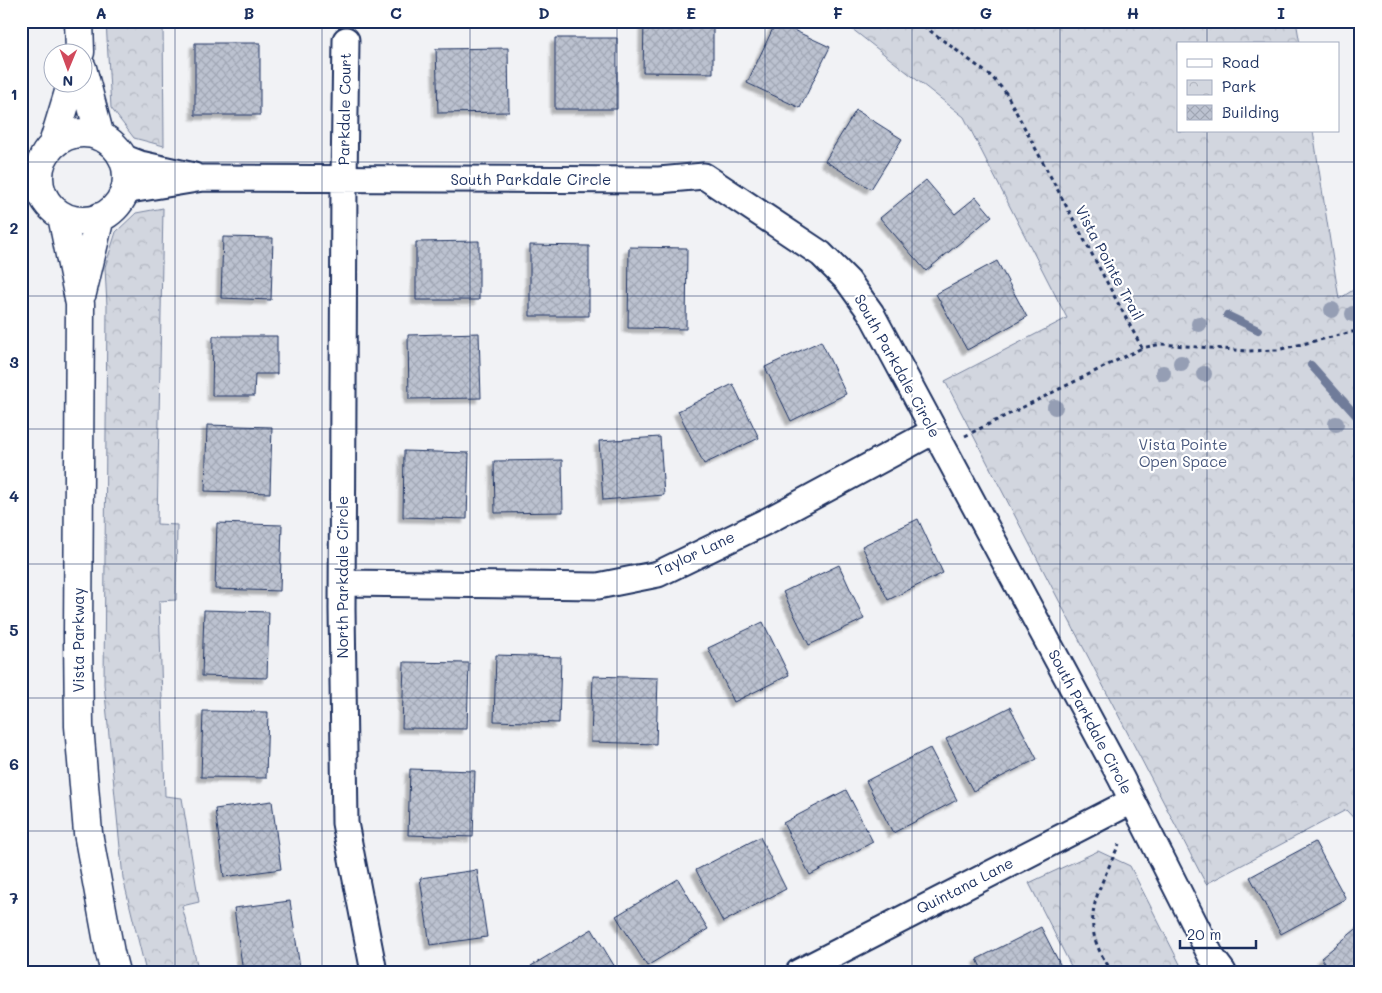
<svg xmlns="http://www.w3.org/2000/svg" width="1382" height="993" font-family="Mali,sans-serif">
<defs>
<pattern id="park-crowns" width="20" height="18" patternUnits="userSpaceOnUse" patternTransform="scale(1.25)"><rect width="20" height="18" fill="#d2d6df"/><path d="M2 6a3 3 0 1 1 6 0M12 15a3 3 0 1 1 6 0" fill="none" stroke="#b4b8c2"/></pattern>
<pattern id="building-cross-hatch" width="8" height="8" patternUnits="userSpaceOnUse" patternTransform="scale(1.25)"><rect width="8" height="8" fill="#bcc2d0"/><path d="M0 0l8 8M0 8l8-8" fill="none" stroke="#a1a7b5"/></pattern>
<filter id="shadow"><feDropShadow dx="-4.5" dy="4.5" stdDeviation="1" flood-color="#0004"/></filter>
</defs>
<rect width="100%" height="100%" fill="#f1f2f5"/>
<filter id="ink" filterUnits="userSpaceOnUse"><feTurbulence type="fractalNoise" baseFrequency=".02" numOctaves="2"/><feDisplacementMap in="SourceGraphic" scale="10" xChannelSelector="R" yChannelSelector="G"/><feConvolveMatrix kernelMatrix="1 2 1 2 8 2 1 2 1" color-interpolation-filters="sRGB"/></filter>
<g filter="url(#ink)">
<path fill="url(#park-crowns)" stroke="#76829e" d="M106,21H163L164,146L134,138L111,108Z
M842,21H1296L1300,44H1178V131H1313L1339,299L1361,285V826L1346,810L1206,884L945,381L1067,318L964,117Z
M163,208L157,524L177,525L176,600L159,601L165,796L182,798L199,902L182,906L199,972H146L123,878L104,684L107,306L105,267L116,232L136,213Z
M1098,851L1130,866L1184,972H1074L1029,883Z"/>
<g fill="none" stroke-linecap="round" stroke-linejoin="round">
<path stroke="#707c9a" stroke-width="8" d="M1227,315L1258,330
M1311,365L1361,421"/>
</g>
<path fill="url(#building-cross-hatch)" stroke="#1b2f5e" filter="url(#shadow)" d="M644,21H713V73L643,72Z
M776,22L830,47L800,108L747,83Z
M555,38H617V109H555Z
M195,43H260V115H195Z
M508,48L509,112L438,113L436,49Z
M856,110L902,139L871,189L825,161Z
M926,180L955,214L976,197L992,216L926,271L880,218Z
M223,237L273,238L271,300L221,298Z
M479,241V300H416V242Z
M530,245L589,246V316H530Z
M629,247L687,248L686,329L628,328Z
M997,261L1027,317L967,350L936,294Z
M479,333L481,398L409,399L408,335Z
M213,336H277V374H255L254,396H212Z
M821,341L846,394L791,421L765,367Z
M733,384L759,438L704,464L678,411Z
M207,425L272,427L270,493L205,491Z
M660,437L664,495L603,500L599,441Z
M404,451L469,453L467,519L403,517Z
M562,460L563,512L495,513L494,461Z
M918,519L943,573L888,600L862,546Z
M217,523L282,525L280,591L215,589Z
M839,565L864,619L809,645L783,592Z
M204,610L269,612L267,678L202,676Z
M763,622L789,675L734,702L708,648Z
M496,655L561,657L559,723L494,721Z
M404,662L469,663L467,729L402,728Z
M593,676L658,678L656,744L591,742Z
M1010,707L1037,759L973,791L946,739Z
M203,711L268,712L266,778L201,777Z
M930,748L957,800L893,833L866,781Z
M410,769L475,771L473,837L408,835Z
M846,790L873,842L810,875L783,823Z
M272,801L281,869L224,877L215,809Z
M760,837L786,889L723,922L696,870Z
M1315,842L1346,899L1281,934L1250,877Z
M477,870L487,937L430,945L420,878Z
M678,879L708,929L647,966L616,916Z
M290,901L300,968L275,972H243L234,908Z
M1361,925V972H1332L1321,958Z
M1041,927L1064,972H983L977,959Z
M592,929L618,972H535L531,966Z"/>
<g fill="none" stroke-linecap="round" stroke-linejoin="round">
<defs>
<path id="street" d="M346,40L344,179L342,609L345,823L374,972
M122,157L140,164L194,176
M124,191L203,178L659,180L704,176L821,254L848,281L871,313L1121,778L1211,956L1223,972
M343,583L598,586L658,574L769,520L934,431
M799,972L1132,801"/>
<path id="secondary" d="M79,21L80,52
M82,68L100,137
M39 177a44 44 0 1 1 88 0a44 44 0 1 1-88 0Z
M53,144L72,82
M62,216L80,304L78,637L79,726L88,833L110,953L115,972
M82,293L100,217"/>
</defs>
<use href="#street" stroke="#1b2f5e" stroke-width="29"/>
<use href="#secondary" stroke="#1b2f5e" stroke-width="31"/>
<path stroke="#1b2f5e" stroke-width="3" stroke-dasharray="4 4" stroke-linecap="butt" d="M917,21L991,76L1006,93L1142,348L1161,344L1248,351L1277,350L1361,330
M965,436L1142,348
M1113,972C1075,924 1098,893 1119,844"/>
<use href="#street" stroke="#fff" stroke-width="25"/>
<use href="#secondary" stroke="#fff" stroke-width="28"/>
</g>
<g fill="#959eb4">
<circle cx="1332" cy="310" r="8"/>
<circle cx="1353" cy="314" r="8"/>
<circle cx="1199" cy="324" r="8"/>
<circle cx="1181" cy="363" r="8"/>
<circle cx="1163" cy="373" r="8"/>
<circle cx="1204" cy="374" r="8"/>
<circle cx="1055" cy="407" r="8"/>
<circle cx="1336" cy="424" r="8"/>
</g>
</g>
<path fill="none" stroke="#1b2f5e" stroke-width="1" stroke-opacity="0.55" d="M175,21V972M322,21V972M470,21V972M617,21V972M765,21V972M912,21V972M1060,21V972M1207,21V44M1207,131V972M21,162H1361M21,296H1361M21,429H1361M21,564H1361M21,698H1361M21,831H1361"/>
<g text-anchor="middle" stroke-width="4.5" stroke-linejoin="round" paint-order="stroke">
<g font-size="15" fill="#1b2f5e" stroke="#fff">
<text transform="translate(345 109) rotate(-89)" y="5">Parkdale Court</text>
<text x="531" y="185">South Parkdale Circle</text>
<text transform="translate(1109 263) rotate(62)" y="5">Vista Pointe Trail</text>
<text transform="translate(897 366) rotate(61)" y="5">South Parkdale Circle</text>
<text transform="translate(695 554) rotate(-25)" y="5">Taylor Lane</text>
<text transform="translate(343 577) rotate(-90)" y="5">North Parkdale Circle</text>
<text transform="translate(79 640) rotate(-90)" y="5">Vista Parkway</text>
<text transform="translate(1090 722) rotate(62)" y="5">South Parkdale Circle</text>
<text transform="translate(965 886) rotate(-27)" y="5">Quintana Lane</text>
</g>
<g font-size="15" fill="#49597e" stroke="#fff">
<text x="1183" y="450">Vista Pointe<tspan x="1183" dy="17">Open Space</tspan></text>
</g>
</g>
<rect width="1382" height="993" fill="none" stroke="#fff" stroke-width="55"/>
<rect x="1177" y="42" width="162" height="90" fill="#ffffff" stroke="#a4acbf"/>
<rect x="1187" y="59" width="25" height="8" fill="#ffffff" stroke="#a4acbf"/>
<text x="1222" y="68" font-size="15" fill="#1b2f5e">Road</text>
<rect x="1187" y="80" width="25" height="15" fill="url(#park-crowns)" stroke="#a4acbf"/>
<text x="1222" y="92" font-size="15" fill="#1b2f5e">Park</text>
<rect x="1187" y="105" width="25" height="15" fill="url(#building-cross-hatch)" stroke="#a4acbf"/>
<text x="1222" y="118" font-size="15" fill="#1b2f5e">Building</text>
<g transform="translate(68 68) rotate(181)"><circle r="24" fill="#ffffff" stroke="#a4acbf"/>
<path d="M0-4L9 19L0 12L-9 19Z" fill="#d1495b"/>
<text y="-8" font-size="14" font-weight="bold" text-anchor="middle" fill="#1b2f5e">N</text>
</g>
<path d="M1180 940v8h76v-8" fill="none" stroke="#1b2f5e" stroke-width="2.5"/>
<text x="1187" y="940" font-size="15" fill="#1b2f5e" stroke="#ffffff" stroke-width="4" paint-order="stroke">20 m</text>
<rect x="28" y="28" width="1326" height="938" fill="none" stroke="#1b2f5e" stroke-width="2"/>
<g font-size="16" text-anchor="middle" font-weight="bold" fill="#1b2f5e">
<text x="101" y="19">A</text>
<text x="249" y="19">B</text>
<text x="396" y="19">C</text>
<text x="544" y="19">D</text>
<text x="691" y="19">E</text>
<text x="838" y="19">F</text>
<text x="986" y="19">G</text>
<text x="1133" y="19">H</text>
<text x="1281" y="19">I</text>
<text x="14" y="100">1</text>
<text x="14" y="234">2</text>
<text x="14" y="368">3</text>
<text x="14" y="502">4</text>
<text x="14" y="636">5</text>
<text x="14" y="770">6</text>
<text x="14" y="904">7</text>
</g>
</svg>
